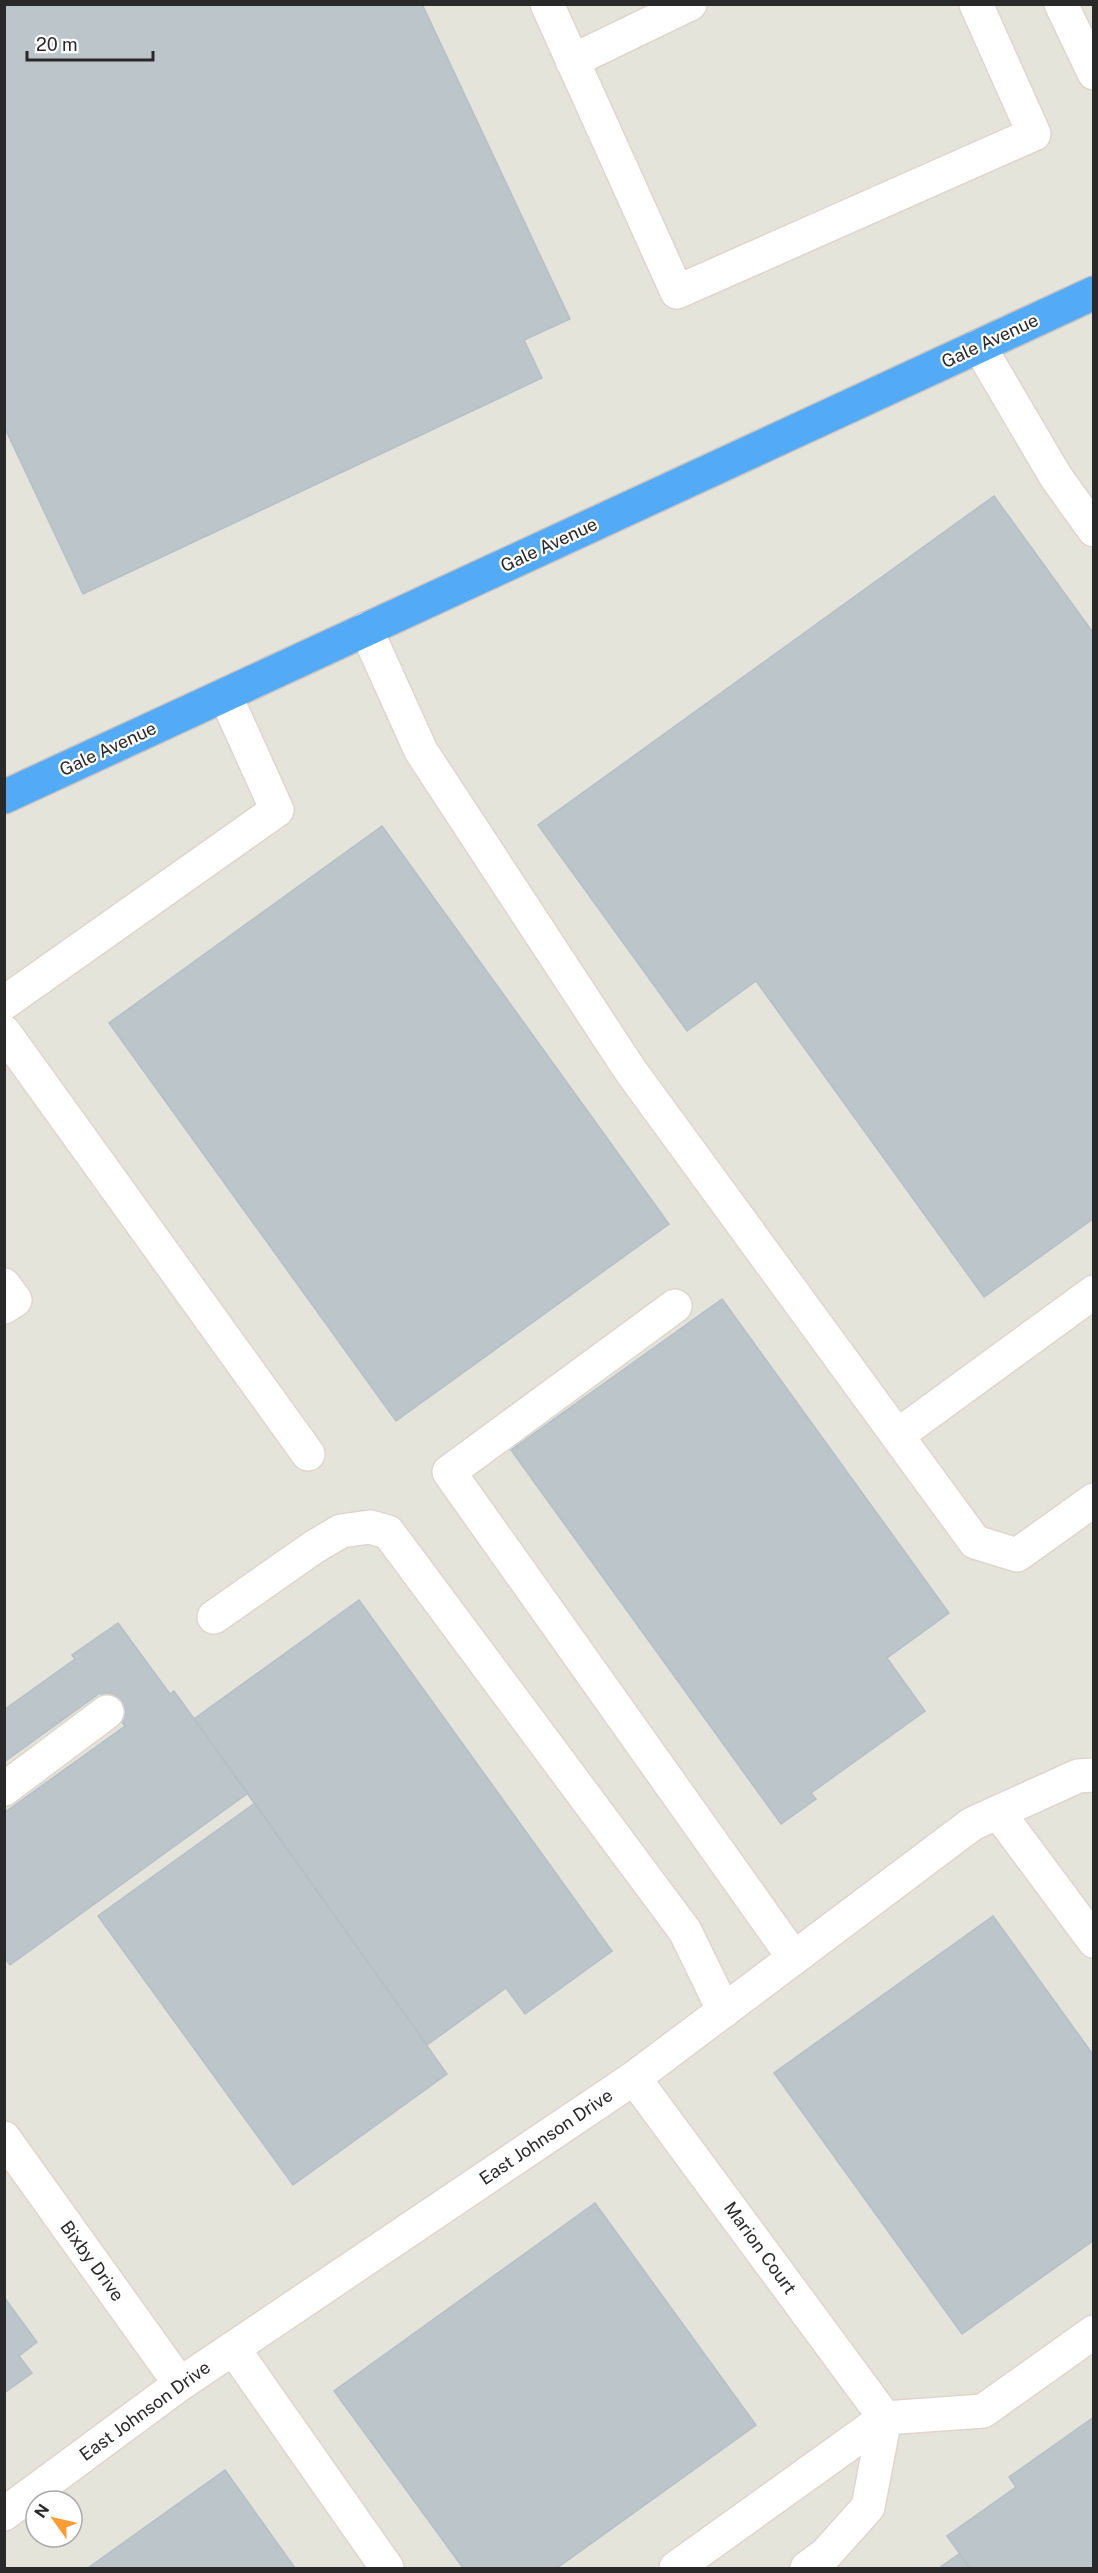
<svg xmlns="http://www.w3.org/2000/svg" width="1098" height="2573" font-family="'Public Sans',sans-serif">
<rect width="100%" height="100%" fill="#dae7ec"/>
<path fill="#e4e4db" fill-rule="evenodd" d="M5,5H1093V2568H5ZM36,2501H72V2537H36Z"/>
<path fill="#bcc5ca" stroke="#b3c0c7" stroke-width="1.5" d="M4,4H422L570,319L524,340L542,378L83,594L4,426Z
M994,496L1094,634V1218L984,1297L756,981L687,1031L538,825Z
M382,826L669,1224L396,1421L109,1023Z
M722,1299L949,1613L887,1658L925,1711L811,1793L816,1799L781,1824L511,1450Z
M359,1600L612,1951L525,2014L506,1988L427,2045L194,1719Z
M118,1623L170,1694L174,1691L248,1793L10,1965L4,1957V1813L125,1726L100,1693L4,1762V1710L75,1659L72,1655Z
M255,1803L447,2074L293,2185L98,1916Z
M993,1916L1094,2056V2240L962,2334L774,2073Z
M595,2203L756,2425L557,2568H463L334,2391Z
M4,2297L37,2342L19,2356L32,2373L4,2393Z
M1094,2417V2568H970L947,2536L1016,2487L1009,2477Z
M225,2470L295,2568H88Z
M959,2554L970,2568H939Z"/>
<g fill="none" stroke-linecap="round" stroke-linejoin="round">
<defs>
<path id="minor" d="M547,4L677,292L1034,134L976,4
M1061,4L1094,73
M572,61L690,4
M979,346L1056,477L1094,530
M366,629L421,751L630,1070L975,1542L1017,1555L1094,1500
M4,1003L277,810L225,695
M4,1032L308,1454
M4,1285L15,1300L4,1307
M675,1306L449,1472L794,1958
M898,1435L1094,1292
M214,1617L314,1547L341,1531L370,1527L388,1532L685,1931L724,2011
M4,1789L107,1712
M998,1812L1094,1941
M634,2078L885,2418
M4,2138L180,2384
M233,2348L387,2568
M4,2514L180,2384L634,2078L972,1824L1078,1776L1094,1775
M676,2568L885,2418L983,2411L1094,2332
M807,2568L826,2554L868,2507L885,2418"/>
<path id="major" d="M4,797L1094,293"/>
</defs>
<use href="#minor" stroke="#dfd5cc" stroke-width="36"/>
<use href="#major" stroke="#c3c3c3" stroke-width="36"/>
<use href="#minor" stroke="#fff" stroke-width="33"/>
<use href="#major" stroke="#53aaf7" stroke-width="33"/>
</g>
<g text-anchor="middle" stroke-width="4.5" stroke-linejoin="round" paint-order="stroke">
<g font-size="18" fill="#292929" stroke="#fff">
<text transform="translate(990 341) rotate(-25)" y="6">Gale Avenue</text>
<text transform="translate(549 545) rotate(-25)" y="6">Gale Avenue</text>
<text transform="translate(108 749) rotate(-25)" y="6">Gale Avenue</text>
<text transform="translate(546 2137) rotate(-34)" y="6">East Johnson Drive</text>
<text transform="translate(760 2248) rotate(54)" y="6">Marion Court</text>
<text transform="translate(92 2261) rotate(54)" y="6">Bixby Drive</text>
<text transform="translate(145 2411) rotate(-36)" y="6">East Johnson Drive</text>
</g>
</g>
<rect width="1098" height="2573" fill="none" stroke="#292929" stroke-width="12"/>
<g transform="translate(54 2519) rotate(304)"><circle r="28" fill="#ffffff" stroke="#a9a9a9" stroke-width="1.5"/>
<path d="M0-4.5L10 22L0 15L-10 22Z" fill="#ff9d34"/>
<text y="-9" font-size="16" font-weight="bold" text-anchor="middle" fill="#292929">N</text>
</g>
<path d="M27 51v9h126v-9" fill="none" stroke="#292929" stroke-width="3"/>
<text x="36" y="51" font-size="18" fill="#292929" stroke="#ffffff" stroke-width="4.5" paint-order="stroke">20 m</text>
</svg>
